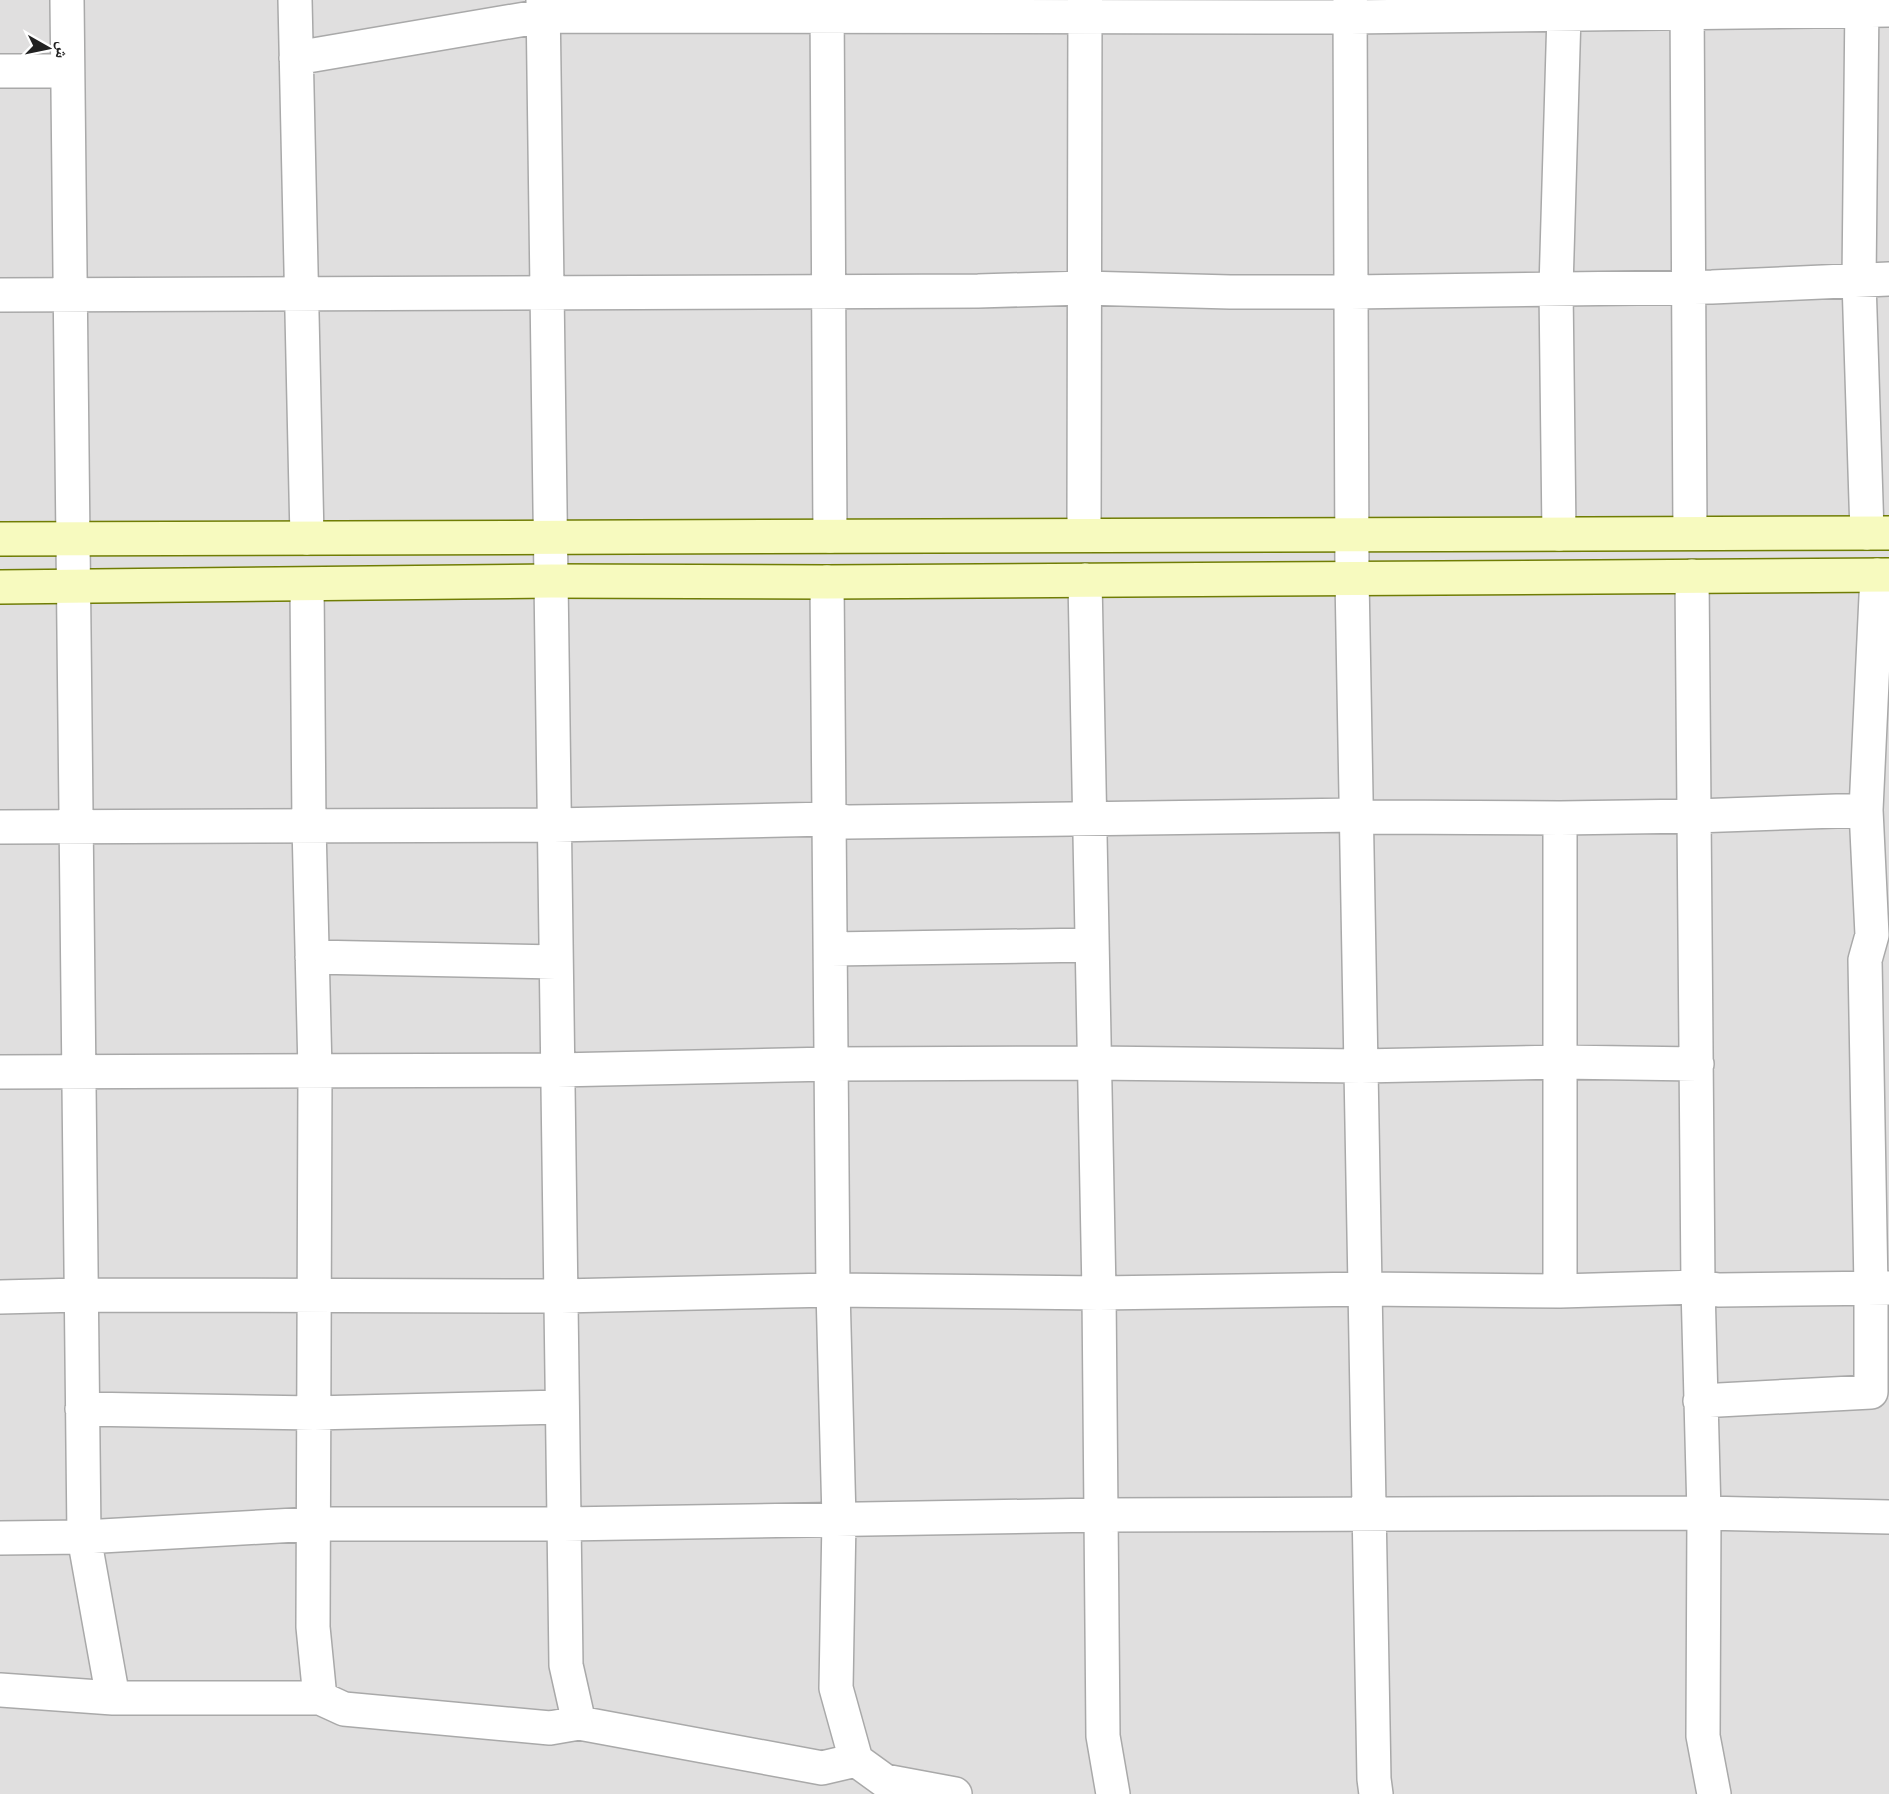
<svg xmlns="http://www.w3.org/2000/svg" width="1889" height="1794" font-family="Figtree,'Noto Naskh Arabic',sans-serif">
<rect width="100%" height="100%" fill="#f2efe9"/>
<path fill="#e0dfdf" d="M0,0H1889V1794H0Z"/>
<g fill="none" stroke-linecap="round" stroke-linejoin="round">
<defs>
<path id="minor" d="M67,0L84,1537L113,1698
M295,0L307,538
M543,0L566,1665L579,1723
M827,0L830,536
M1350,0L1352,578L1374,1779L1376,1794
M1687,0L1690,533
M1862,0L1859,281L1867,533
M296,58L543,16L1350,17L1889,10
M0,71H67
M0,295L978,291L1084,288L1230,292H1351L1712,287L1889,279
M1559,534L1556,288L1564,14
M1084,535L1085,0
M1692,576L1698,1287L1704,1513L1703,1736L1714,1794
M1085,580L1099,1293L1103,1736L1113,1794
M827,582L833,1290L839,1519L836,1688L856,1760L885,1781L955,1794
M307,585L309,825L315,1071L313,1627L320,1698
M0,827L554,825L829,819L848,822L1356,815L1372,817L1560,818
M831,949L1091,945
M312,957L556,962
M0,1072L557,1070L831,1064L1093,1063L1361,1066L1560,1062L1697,1064
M1560,1291V818L1695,816L1866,810
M0,1297L80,1295L561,1296L833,1290L1099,1293L1365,1289L1560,1291L1698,1287L1719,1290L1889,1288
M1700,1401L1871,1392V1288L1865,960L1872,935L1866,810L1877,575
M82,1409L314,1413L562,1407
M0,1538L84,1537L313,1524H564L1100,1515L1704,1513L1889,1517
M0,1690L113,1698H320L344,1709L550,1728L579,1723L822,1768L856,1760"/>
<path id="secondary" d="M0,539L1889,533
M0,587L551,581L827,582L1889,575"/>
</defs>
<use href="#minor" stroke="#a9a9a9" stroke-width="36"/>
<use href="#secondary" stroke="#707d05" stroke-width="36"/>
<use href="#minor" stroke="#fff" stroke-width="33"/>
<use href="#secondary" stroke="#f7fabf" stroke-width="33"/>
</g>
<g transform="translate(48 48) rotate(99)" stroke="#ffffff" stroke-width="4.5" paint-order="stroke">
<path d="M0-4.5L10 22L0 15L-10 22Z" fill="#222222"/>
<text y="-9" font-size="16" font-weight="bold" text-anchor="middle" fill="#222222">ش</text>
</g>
</svg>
